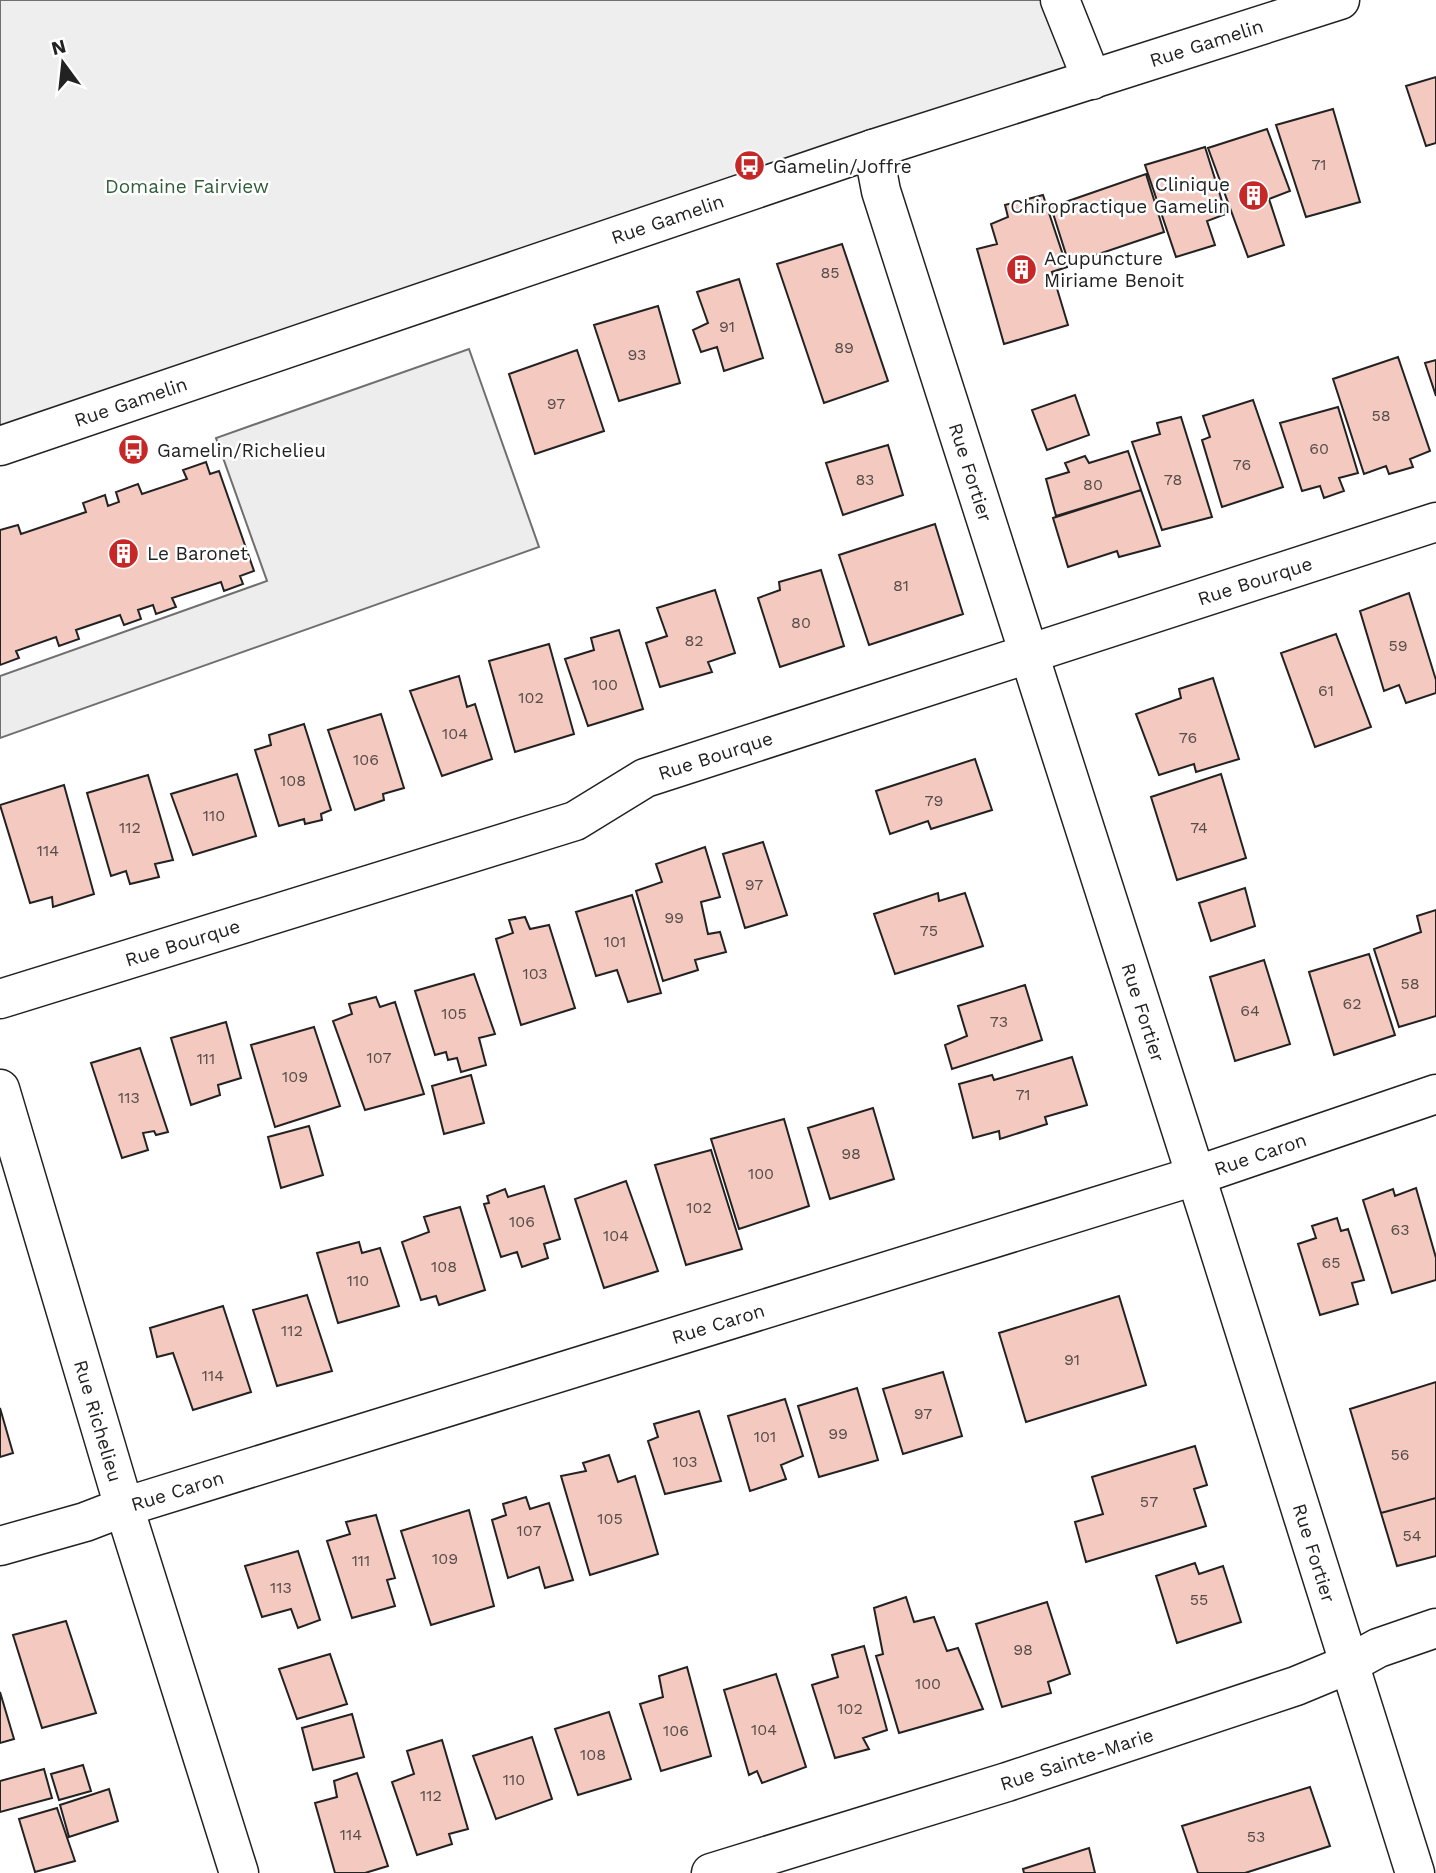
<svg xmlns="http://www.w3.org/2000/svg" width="1436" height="1873" font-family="'Work Sans',sans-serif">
<rect width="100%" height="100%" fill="#fff"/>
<path fill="#eee" stroke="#6f6f6f" stroke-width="2" d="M0,0H1059L1092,80L0,446Z"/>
<path fill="#ededed" stroke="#6f6f6f" stroke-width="2" d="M469,349L539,547L0,738V676L267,581L216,438Z"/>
<path fill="#f3c9c0" stroke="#222" stroke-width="2" d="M1436,77V143L1426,146L1406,86Z
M1333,109L1360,202L1306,217L1276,125Z
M1267,129L1290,191L1269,199L1284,245L1248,257L1208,148Z
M1205,147L1226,214L1207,221L1215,245L1176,257L1145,165Z
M1146,174L1164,232L1069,264L1051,207Z
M1043,195L1067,267L1052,272L1068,325L1004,344L977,249L997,244L991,224L1008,217L1005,205Z
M842,244L888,381L824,403L777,264Z
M739,279L763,358L724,371L717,347L701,352L693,330L708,323L697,292Z
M658,306L680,383L619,401L594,325Z
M577,350L604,431L535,454L509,374Z
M1398,357L1430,451L1410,459L1413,467L1389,474L1386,466L1364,474L1333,379Z
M1436,360V396L1425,363Z
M1075,395L1089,435L1047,450L1032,410Z
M1253,400L1283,487L1222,507L1202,440L1210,437L1203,416Z
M1338,407L1358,473L1339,478L1344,491L1324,498L1320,486L1302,491L1280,423Z
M1181,417L1212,517L1162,530L1132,442L1160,434L1157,423Z
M888,445L903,495L843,515L826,463Z
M1128,451L1141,490L1056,516L1046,479L1069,472L1065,463L1085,456L1089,463Z
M206,462L210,474L219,471L254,571L240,576L243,584L224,591L221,582L172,598L176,607L156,614L153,605L138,610L141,619L124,625L120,615L76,630L79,639L59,646L56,637L16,651L19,658L0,665V530L18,525L21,534L86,512L83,503L105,495L108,506L119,502L116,492L138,484L142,494L187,479L183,470Z
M1141,490L1160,546L1119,557L1117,551L1068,567L1053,518Z
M935,524L963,614L869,645L839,555Z
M821,570L844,646L780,667L758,598L780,590L779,582Z
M715,590L735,653L708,662L712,672L660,687L646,643L667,636L657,608Z
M1409,593L1436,680V693L1406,703L1399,685L1384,691L1360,611Z
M619,630L643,709L588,726L565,659L594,650L591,638Z
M1336,634L1371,727L1315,747L1281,653Z
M549,644L574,734L515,752L489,661Z
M459,676L467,707L475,704L492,759L442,776L410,691Z
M1213,678L1239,759L1196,772L1194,764L1159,775L1136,714L1181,698L1179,689Z
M381,714L404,788L383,794L384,800L355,810L328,730Z
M304,724L331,810L321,814L322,820L305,824L304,819L279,826L255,750L271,745L269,735Z
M975,759L992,810L931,829L928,821L890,834L876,791Z
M237,774L256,836L193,855L171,794Z
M1221,774L1246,858L1177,880L1151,797Z
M148,775L173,860L155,864L159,877L130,884L126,871L111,876L87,793Z
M64,785L94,894L53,907L52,897L30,903L0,805Z
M763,842L787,915L745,928L723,854Z
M705,847L720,897L701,902L708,934L720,932L726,952L695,960L698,970L663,981L636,891L662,882L656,864Z
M1245,888L1255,926L1211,941L1199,903Z
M938,893L939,901L965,893L983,946L895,974L874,914Z
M632,895L661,993L628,1002L617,970L596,976L576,912Z
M1436,910V1016L1399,1027L1374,949L1421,932L1417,916Z
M525,917L530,929L549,925L575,1008L521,1025L496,939L513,933L509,920Z
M1369,954L1395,1035L1334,1055L1309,972Z
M1264,960L1290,1044L1235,1061L1210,977Z
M474,974L495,1034L479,1038L486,1065L461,1072L457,1058L448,1060L446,1052L435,1055L415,991Z
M1025,985L1042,1040L952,1069L945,1045L967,1036L958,1006Z
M376,997L380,1007L395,1002L424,1094L365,1110L333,1021L352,1014L349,1004Z
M226,1022L241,1078L218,1085L220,1095L191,1105L171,1038Z
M314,1027L340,1106L275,1127L251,1045Z
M140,1048L168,1132L156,1135L154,1131L143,1133L148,1150L122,1158L91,1063Z
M1072,1057L1087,1105L1045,1117L1047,1124L1000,1139L999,1131L973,1138L959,1084L992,1075L994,1080Z
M471,1075L484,1123L444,1134L432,1086Z
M873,1108L894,1179L830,1199L808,1128Z
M784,1119L809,1206L739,1229L711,1139Z
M309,1126L323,1175L281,1188L268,1137Z
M711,1150L742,1249L686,1265L655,1165Z
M626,1181L658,1271L604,1288L575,1199Z
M544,1186L560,1239L544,1244L548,1258L522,1267L517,1252L501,1257L484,1204L489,1203L487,1196L505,1189L508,1197Z
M1416,1188L1436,1258V1280L1392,1293L1363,1200L1393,1189L1395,1196Z
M460,1207L485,1290L439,1305L436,1296L421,1300L402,1242L429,1232L424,1217Z
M1337,1218L1341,1231L1348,1229L1364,1280L1352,1283L1358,1304L1320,1315L1298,1244L1316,1238L1312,1226Z
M359,1242L362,1253L380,1248L399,1306L338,1323L317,1253Z
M307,1295L332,1371L277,1386L253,1310Z
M1119,1296L1146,1385L1026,1422L999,1333Z
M223,1306L251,1392L193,1410L173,1353L157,1357L150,1328Z
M943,1372L962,1436L903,1454L883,1389Z
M1436,1382V1498L1381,1513L1350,1409Z
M857,1388L878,1460L819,1477L798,1406Z
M785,1399L803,1456L781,1465L786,1479L750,1491L728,1416Z
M0,1408L13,1453L0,1457Z
M699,1411L721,1481L665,1494L648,1441L658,1437L654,1424Z
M1195,1446L1207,1485L1194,1489L1206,1526L1086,1562L1075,1522L1103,1514L1092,1477Z
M609,1455L618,1482L635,1476L658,1554L590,1575L561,1476L586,1471L583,1463Z
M526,1497L530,1509L549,1503L573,1580L545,1588L539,1567L508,1578L492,1520L506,1515L503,1504Z
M1436,1498V1556L1397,1566L1381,1513Z
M469,1510L494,1606L431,1625L401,1531Z
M376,1515L395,1578L387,1580L395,1606L352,1618L327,1541L350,1534L346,1522Z
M298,1551L320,1620L298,1628L291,1609L262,1617L245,1566Z
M1195,1563L1199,1574L1223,1566L1241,1622L1177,1643L1156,1576Z
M906,1597L914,1622L934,1617L947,1651L958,1648L983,1709L899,1733L876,1656L883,1654L874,1608Z
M1047,1602L1070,1674L1048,1682L1051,1693L1002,1707L976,1624Z
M66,1621L96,1713L42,1728L13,1635Z
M864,1646L887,1730L863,1738L869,1749L835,1758L812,1685L838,1677L832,1655Z
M330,1654L347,1704L297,1719L279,1669Z
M687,1667L711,1756L661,1771L640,1704L663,1697L659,1676Z
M776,1674L806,1767L762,1783L757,1771L749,1775L724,1690Z
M0,1692L14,1739L0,1743Z
M609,1712L631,1779L578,1795L555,1729Z
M352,1714L364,1757L313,1770L302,1728Z
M532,1737L552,1799L496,1819L473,1756Z
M442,1740L468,1829L449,1834L452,1844L417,1855L392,1782L414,1774L407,1751Z
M83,1765L91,1791L59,1800L51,1774Z
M44,1769L52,1798L0,1812V1781Z
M357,1773L388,1866L365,1873H335L315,1803L337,1797L334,1781Z
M1310,1787L1330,1846L1245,1873H1198L1182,1826Z
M109,1789L118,1821L69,1837L60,1805Z
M57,1808L75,1861L35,1872L19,1819Z
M1089,1848L1095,1873H1024L1023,1869Z"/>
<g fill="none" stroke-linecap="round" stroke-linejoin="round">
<defs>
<g id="minor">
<path d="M1060,0L1092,80"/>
<path id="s1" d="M873,149L881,191L1208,1214L1415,1873"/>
<path id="s2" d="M0,999L575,821L645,778L1436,522"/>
<path id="s3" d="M0,1089L124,1507L239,1873"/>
<path id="s4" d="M0,1546L85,1522L124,1507L1195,1176L1436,1094"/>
<path id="s5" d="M711,1873L1007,1782L1296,1686L1349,1664L1378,1648L1436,1628"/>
</g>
<g id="tertiary">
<path id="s6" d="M0,446L873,149L1340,0"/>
</g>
</defs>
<use href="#minor" stroke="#222" stroke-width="41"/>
<use href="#tertiary" stroke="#222" stroke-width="41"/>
<use href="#minor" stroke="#fff" stroke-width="38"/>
<use href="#tertiary" stroke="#fff" stroke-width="38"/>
</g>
<defs>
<symbol id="bus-disc" viewBox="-11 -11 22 22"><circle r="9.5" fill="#c62828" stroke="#fff"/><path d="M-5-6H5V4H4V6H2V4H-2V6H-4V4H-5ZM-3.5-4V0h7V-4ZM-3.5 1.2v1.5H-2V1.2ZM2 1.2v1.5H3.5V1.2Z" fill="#fff"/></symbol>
<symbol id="building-disc" viewBox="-11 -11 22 22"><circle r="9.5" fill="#c62828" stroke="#fff"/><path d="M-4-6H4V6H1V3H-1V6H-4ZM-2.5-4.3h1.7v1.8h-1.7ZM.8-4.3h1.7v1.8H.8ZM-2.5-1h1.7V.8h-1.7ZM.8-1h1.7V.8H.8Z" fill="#fff"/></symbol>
</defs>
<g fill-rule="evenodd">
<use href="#bus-disc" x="732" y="148" width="35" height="35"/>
<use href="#building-disc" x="1236" y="178" width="35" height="35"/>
<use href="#building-disc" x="1004" y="252" width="35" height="35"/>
<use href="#bus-disc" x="116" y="432" width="35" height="35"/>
<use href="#building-disc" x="106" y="536" width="35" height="35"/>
</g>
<g text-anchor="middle" stroke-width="5" stroke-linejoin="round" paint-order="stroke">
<g font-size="16" fill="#564c4a">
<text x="1319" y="170">71</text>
<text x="830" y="278">85</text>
<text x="727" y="332">91</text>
<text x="844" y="353">89</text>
<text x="637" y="360">93</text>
<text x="556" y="409">97</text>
<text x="1381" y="421">58</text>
<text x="1319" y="454">60</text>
<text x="1242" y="470">76</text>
<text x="865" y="485">83</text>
<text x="1173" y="485">78</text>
<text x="1093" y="490">80</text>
<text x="901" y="591">81</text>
<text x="801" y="628">80</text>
<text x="694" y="646">82</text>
<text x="1398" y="651">59</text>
<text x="605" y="690">100</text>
<text x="1326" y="696">61</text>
<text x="531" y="703">102</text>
<text x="455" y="739">104</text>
<text x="1188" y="743">76</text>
<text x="366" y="765">106</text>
<text x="293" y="786">108</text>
<text x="934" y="806">79</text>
<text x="214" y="821">110</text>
<text x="130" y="833">112</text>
<text x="1199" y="833">74</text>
<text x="48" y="856">114</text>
<text x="754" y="890">97</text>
<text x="674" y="923">99</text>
<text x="929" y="936">75</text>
<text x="615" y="947">101</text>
<text x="535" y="979">103</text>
<text x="1410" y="989">58</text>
<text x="1352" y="1009">62</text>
<text x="1250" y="1016">64</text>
<text x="454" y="1019">105</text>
<text x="999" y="1027">73</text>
<text x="379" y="1063">107</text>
<text x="206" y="1064">111</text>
<text x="295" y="1082">109</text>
<text x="1023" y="1100">71</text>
<text x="129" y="1103">113</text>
<text x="851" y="1159">98</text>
<text x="761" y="1179">100</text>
<text x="699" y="1213">102</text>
<text x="522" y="1227">106</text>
<text x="1400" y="1235">63</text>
<text x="616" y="1241">104</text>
<text x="1331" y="1268">65</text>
<text x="444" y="1272">108</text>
<text x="358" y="1286">110</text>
<text x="292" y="1336">112</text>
<text x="1072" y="1365">91</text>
<text x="213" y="1381">114</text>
<text x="923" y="1419">97</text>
<text x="838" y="1439">99</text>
<text x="765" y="1442">101</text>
<text x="1400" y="1460">56</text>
<text x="685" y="1467">103</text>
<text x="1149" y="1507">57</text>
<text x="610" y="1524">105</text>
<text x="529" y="1536">107</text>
<text x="1412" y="1541">54</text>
<text x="445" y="1564">109</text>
<text x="361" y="1566">111</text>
<text x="281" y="1593">113</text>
<text x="1199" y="1605">55</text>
<text x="1023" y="1655">98</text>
<text x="928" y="1689">100</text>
<text x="850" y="1714">102</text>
<text x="764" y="1735">104</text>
<text x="676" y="1736">106</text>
<text x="593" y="1760">108</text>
<text x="514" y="1785">110</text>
<text x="431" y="1801">112</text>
<text x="351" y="1840">114</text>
<text x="1256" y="1842">53</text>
</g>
<g font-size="19" fill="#222" stroke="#fff">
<text dy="7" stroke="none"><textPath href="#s6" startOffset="1272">Rue Gamelin</textPath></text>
<text dy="7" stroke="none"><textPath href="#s6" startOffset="705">Rue Gamelin</textPath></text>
<text dy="7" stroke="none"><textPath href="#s6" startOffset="138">Rue Gamelin</textPath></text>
<text dy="7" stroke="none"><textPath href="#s1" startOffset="338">Rue Fortier</textPath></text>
<text dy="7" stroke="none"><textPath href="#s2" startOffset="1325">Rue Bourque</textPath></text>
<text dy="7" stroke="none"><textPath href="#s2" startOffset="758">Rue Bourque</textPath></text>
<text dy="7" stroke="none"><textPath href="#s2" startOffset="191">Rue Bourque</textPath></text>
<text dy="7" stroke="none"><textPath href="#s1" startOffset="905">Rue Fortier</textPath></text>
<text dy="7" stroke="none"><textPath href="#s4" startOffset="1320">Rue Caron</textPath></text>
<text dy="7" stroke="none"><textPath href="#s4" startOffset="752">Rue Caron</textPath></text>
<text dy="7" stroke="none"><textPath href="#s3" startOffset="346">Rue Richelieu</textPath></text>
<text dy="7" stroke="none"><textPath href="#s4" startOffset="186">Rue Caron</textPath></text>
<text dy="7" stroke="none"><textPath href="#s1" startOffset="1472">Rue Fortier</textPath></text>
<text dy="7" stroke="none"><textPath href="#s5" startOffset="383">Rue Sainte-Marie</textPath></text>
</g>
<g font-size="19" fill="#222" stroke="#fff" text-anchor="start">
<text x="773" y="173">Gamelin/Joffre</text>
<text x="1230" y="191" text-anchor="end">Clinique<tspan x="1230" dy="22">Chiropractique Gamelin</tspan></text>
<text x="1044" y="265">Acupuncture<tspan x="1044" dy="22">Miriame Benoit</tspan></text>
<text x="157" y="457">Gamelin/Richelieu</text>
<text x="147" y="560">Le Baronet</text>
</g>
<g font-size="19" fill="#2f5e38" stroke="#fff">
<text x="187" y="193">Domaine Fairview</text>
</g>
</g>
<g transform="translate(63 63) rotate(345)" stroke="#ffffff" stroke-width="5" paint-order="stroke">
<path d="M0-5L12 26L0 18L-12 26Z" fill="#222222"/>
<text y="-10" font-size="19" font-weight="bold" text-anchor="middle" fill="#222222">N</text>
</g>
</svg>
